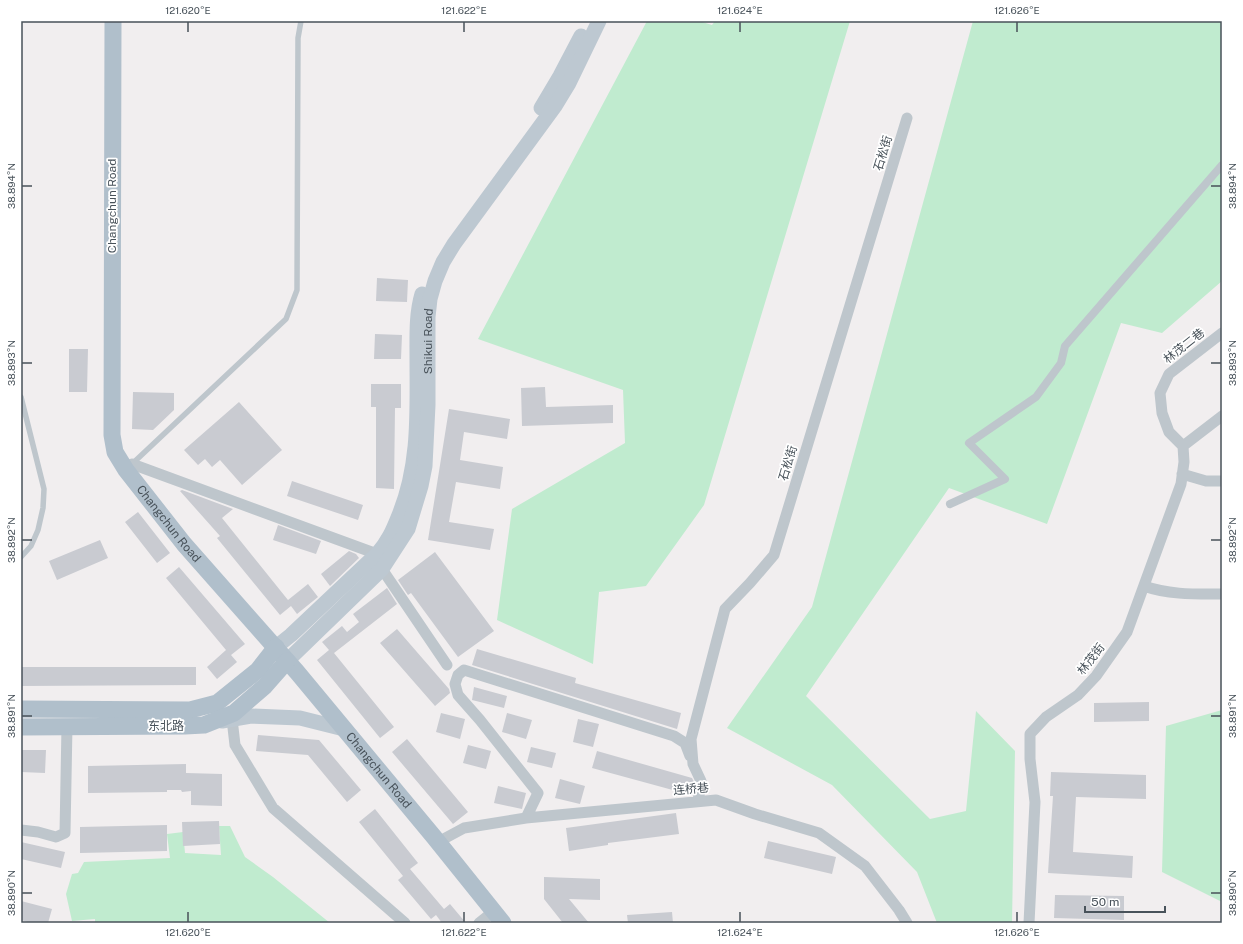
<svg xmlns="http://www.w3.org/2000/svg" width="1243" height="944" font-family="'Public Sans','Noto Sans SC',sans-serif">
<rect width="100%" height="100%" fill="#f1eeef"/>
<path fill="#c0ebcf" d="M647,21H699L712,25L715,21H850L704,505L646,586L599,592L593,664L497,620L512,509L625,443L623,390L478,339Z
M973,21H1222V281L1162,333L1121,323L1047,524L949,488L806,696L930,819L966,811L976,711L1015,751L1012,923H937L917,872L832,785L727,728L812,607Z
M1222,710V902L1162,872L1166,726Z
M219,826H230L245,857L273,877L330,923H95V919L72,921L66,894L72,874L78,873L84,862L170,858L167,834L183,832L185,853L221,855Z"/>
<path fill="#c9cbd1" d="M377,278L408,280L407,302L376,301Z
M375,334L402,335L401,359H374Z
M69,349H88L87,392H69Z
M371,384H401V408H395L394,489L376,488V407H371Z
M545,387L546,407L613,405V423L522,426L521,388Z
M133,392L174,393V410L153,430L132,429Z
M239,402L282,450L242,485L220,460L212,467L205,459L198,465L184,450Z
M449,409L510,419L507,439L464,432L460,460L503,467L500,489L456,482L449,522L494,529L490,550L428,540Z
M292,481L363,505L358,520L287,496Z
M182,490L233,509L222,518L288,600L308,584L318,597L297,614L291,606L280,615L217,538L220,536L180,491Z
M138,512L170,553L157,563L125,522Z
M278,525L321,541L316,554L273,540Z
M100,540L108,558L57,580L49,561Z
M349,551L356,554L359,558L330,586L321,574Z
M435,552L494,631L458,657L411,593L408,595L398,580Z
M179,567L245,644L231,655L237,662L217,679L207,667L226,650L166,578Z
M387,588L397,604L334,653L394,727L380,738L317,660L329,650L322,642L342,626L347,632L359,622L353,614Z
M397,629L449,689L450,693L435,706L380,643Z
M477,649L576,678L575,683L681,713L677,729L472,665Z
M21,667H196V685L21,686Z
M474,687L507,696L504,708L472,700Z
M1149,702V721L1094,722V703Z
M441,713L465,719L460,739L436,732Z
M507,713L532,720L526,739L502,732Z
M578,719L599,724L593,747L573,742Z
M258,735L319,740L361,790L347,802L308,755L256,751Z
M407,739L468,812L453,824L392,752Z
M468,745L491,751L486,769L463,763Z
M531,747L556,753L552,768L527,762Z
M21,750H46L45,773L21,772Z
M597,751L692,778L694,782L691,795L592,768Z
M186,764V773L222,774V806L191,805V791L182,792L181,790H167V792L88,793V766Z
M1051,772L1146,775V799L1076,797L1073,852L1133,856L1132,878L1048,873L1053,796H1050Z
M560,779L585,786L580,804L555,798Z
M498,786L526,793L522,809L494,803Z
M375,809L418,863L410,869L444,909L450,904L466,923H442L436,915L431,919L398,880L403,876L359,822Z
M676,813L679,834L608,843V845L569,851L566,828Z
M219,821L220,844L183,846L182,822Z
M167,825V851L80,853V827Z
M768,841L836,857L832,874L764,858Z
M21,842L65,852L61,868L21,859Z
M544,877L600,879V900L569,899L589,923H563L544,899Z
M1055,895L1124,896V920L1054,918Z
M21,901L52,909L48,923H31L21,920Z
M672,912L673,923H628L627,915Z"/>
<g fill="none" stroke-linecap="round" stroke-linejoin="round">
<path stroke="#bec6cc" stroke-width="5.5" d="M21,397L44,489L43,508L38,530L31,546L21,557
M132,464L286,319L297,290L298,38L301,21"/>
<path stroke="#bec6cc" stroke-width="8" d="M950,504L1005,479L969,443L1036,397L1061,363L1065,346L1222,165"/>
<path stroke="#bec6cc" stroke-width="11" d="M1183,446L1169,432L1162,413L1160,393L1169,374L1222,333
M132,464L377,554L382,569L447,665
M1182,474L1206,481H1222
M1144,586C1169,595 1196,594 1222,594
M232,719L235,745L273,808L405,923
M698,801L701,781L693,764L691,739L725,609L750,583L774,555L907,118
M526,818L538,793L480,720L458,695L455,684L458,675L464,670L674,736L685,743L690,756
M21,830L38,832L56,837L65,833L67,726
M438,842L464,828L526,818L716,800L755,814L819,833L865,866L899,910L907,923
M479,923L494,911
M1029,923L1035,802L1030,759V734L1046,717L1078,695L1096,676L1127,632L1181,484L1184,462L1183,446L1222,416"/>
<g stroke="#bdc8d1" stroke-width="15">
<path d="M541,108L560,76L581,36"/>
<path d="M276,647L291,635L377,554C388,542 393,530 399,515C420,464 417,411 417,358C417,336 416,314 422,294"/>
<path id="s1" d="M287,661L382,569L408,529L421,486L425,466L428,405V317L430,299L435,281L443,262L454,244L555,106L569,83L599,21"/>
<path d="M222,721L251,716L300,718L344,729"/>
</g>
<g stroke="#b0bfcb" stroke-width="17">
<path id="s2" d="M113,21L112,435L115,452L126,470L184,544L297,672L434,837L503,923"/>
<path d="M21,709L190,710L217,703L258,670L276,647"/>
<path d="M21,727L185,726L204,725L234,713L265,686L287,661"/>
</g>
</g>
<path fill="none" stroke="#48525a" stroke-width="1.5" d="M188,22V32M464,22V32M740,22V32M1017,22V32M22,186H32M1211,186H1221M22,363H32M1211,363H1221M22,540H32M1211,540H1221M22,716H32M1211,716H1221M22,893H32M1211,893H1221M188,912V922M464,912V922M740,912V922M1017,912V922"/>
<g text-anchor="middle" stroke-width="3.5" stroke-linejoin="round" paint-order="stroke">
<g font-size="12" fill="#48525a" stroke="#fff">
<text transform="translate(883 153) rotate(-73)" y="4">石松街</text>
<text transform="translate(112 206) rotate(-90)" y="4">Changchun Road</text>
<text dy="4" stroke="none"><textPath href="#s1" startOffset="370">Shikui Road</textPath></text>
<text transform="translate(1184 346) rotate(-38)" y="4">林茂二巷</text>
<text transform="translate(788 463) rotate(-73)" y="4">石松街</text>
<text dy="4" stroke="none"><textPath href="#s2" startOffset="521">Changchun Road</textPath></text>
<text transform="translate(1091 659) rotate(-52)" y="4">林茂街</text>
<text x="166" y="730">东北路</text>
<text dy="4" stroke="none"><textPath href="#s2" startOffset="845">Changchun Road</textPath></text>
<text transform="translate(691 789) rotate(-5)" y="4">连桥巷</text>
</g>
</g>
<rect width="1243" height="944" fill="none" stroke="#ffffff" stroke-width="44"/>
<path d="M1085 906v6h80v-6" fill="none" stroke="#48525a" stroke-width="2"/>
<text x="1091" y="906" font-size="12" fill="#48525a" stroke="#ffffff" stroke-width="3" paint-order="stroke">50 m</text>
<rect x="22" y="22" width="1199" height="900" fill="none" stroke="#48525a" stroke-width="1.5"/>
<g font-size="10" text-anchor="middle" fill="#48525a">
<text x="188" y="14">121.620°E</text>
<text x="464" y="14">121.622°E</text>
<text x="740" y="14">121.624°E</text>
<text x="1017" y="14">121.626°E</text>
<text transform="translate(11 186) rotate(-90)" y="4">38.894°N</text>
<text transform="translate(1232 186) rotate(-90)" y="4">38.894°N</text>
<text transform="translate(11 363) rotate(-90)" y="4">38.893°N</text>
<text transform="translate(1232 363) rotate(-90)" y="4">38.893°N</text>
<text transform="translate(11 540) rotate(-90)" y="4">38.892°N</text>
<text transform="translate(1232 540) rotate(-90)" y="4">38.892°N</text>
<text transform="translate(11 716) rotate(-90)" y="4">38.891°N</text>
<text transform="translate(1232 716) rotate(-90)" y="4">38.891°N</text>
<text transform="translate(11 893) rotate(-90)" y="4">38.890°N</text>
<text transform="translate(1232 893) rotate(-90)" y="4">38.890°N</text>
<text x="188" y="936">121.620°E</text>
<text x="464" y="936">121.622°E</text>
<text x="740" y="936">121.624°E</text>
<text x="1017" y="936">121.626°E</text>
</g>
</svg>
